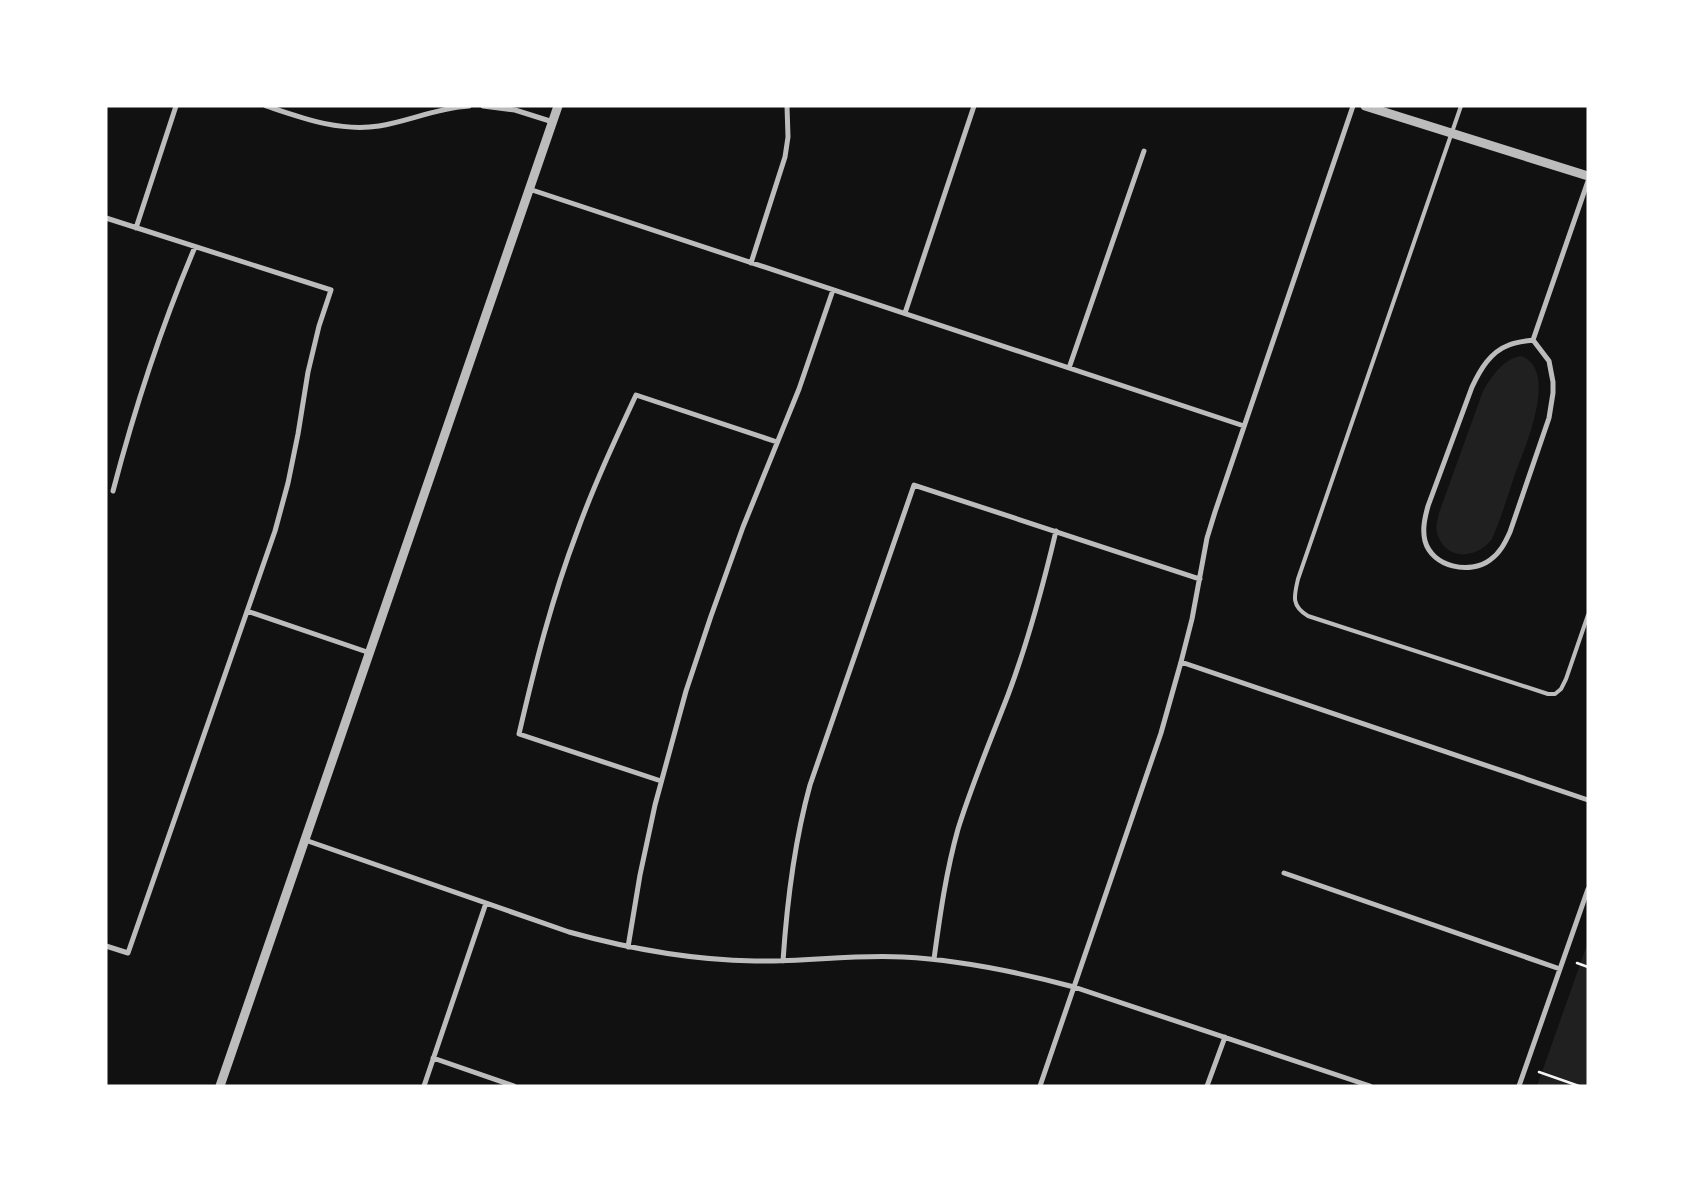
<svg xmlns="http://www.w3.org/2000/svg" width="1694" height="1192" font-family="Commissioner,sans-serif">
<rect width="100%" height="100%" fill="#111"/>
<path fill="#202020" d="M1521,356C1560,370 1524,449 1515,474C1508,496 1501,518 1492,539C1478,558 1448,562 1438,536C1435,529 1437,521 1439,513L1483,391C1492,376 1503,359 1521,356Z
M1588,942V1086H1537Z"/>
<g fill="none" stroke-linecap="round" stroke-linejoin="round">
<path stroke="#f5f5f5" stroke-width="2.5" d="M1577,963L1588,967
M1539,1072L1579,1086"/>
<path stroke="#bcbcbc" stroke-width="4" d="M1461,106L1298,579C1294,596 1291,606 1308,616L1548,694H1555L1561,689L1566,679L1588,615"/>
<path stroke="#bcbcbc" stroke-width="5" d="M266,106C302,118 339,132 379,126C409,121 437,108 469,106
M483,106L515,110L553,122
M529,189L1244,426
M106,218L331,290L319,326L308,372L298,434L288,483L275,531L128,953L106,946
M136,228L176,106
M751,263L785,157L788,137L787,106
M905,313L974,106
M1533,340L1549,361L1553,382V393L1549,418L1510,532C1505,543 1500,553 1490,560C1470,575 1432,567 1425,541C1422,529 1425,517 1428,506L1472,387C1480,370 1490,352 1509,345C1516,342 1525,341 1533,340Z
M1533,340L1588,181
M1069,368L1144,151
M113,491C135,407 161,327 195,247
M247,611L370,653
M1181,662L1588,800
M661,781L519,734C535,665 552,598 577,532C594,485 615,440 636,395L777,442
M305,840L569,932C630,949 691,960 755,961C805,962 854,954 903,957C961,960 1018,972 1074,987L1370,1086
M1284,873L1560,969
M628,947L640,875L655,805L686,691L711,616L743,527L799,389L833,290
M934,959C940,915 946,872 958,829C972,784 991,739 1008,695C1028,642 1043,586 1056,531
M783,961C787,901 794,843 810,785L914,485L1200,579
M433,1058L514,1086
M424,1086L486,903
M1040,1086L1161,733L1181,662L1192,619L1207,538L1215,512L1353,106
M1207,1086L1225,1037
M1519,1086L1588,889"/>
<path stroke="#bcbcbc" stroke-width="9" d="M1365,106L1588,176
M220,1086L558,106"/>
</g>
<rect width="1694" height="1192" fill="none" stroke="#ffffff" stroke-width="215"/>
</svg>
